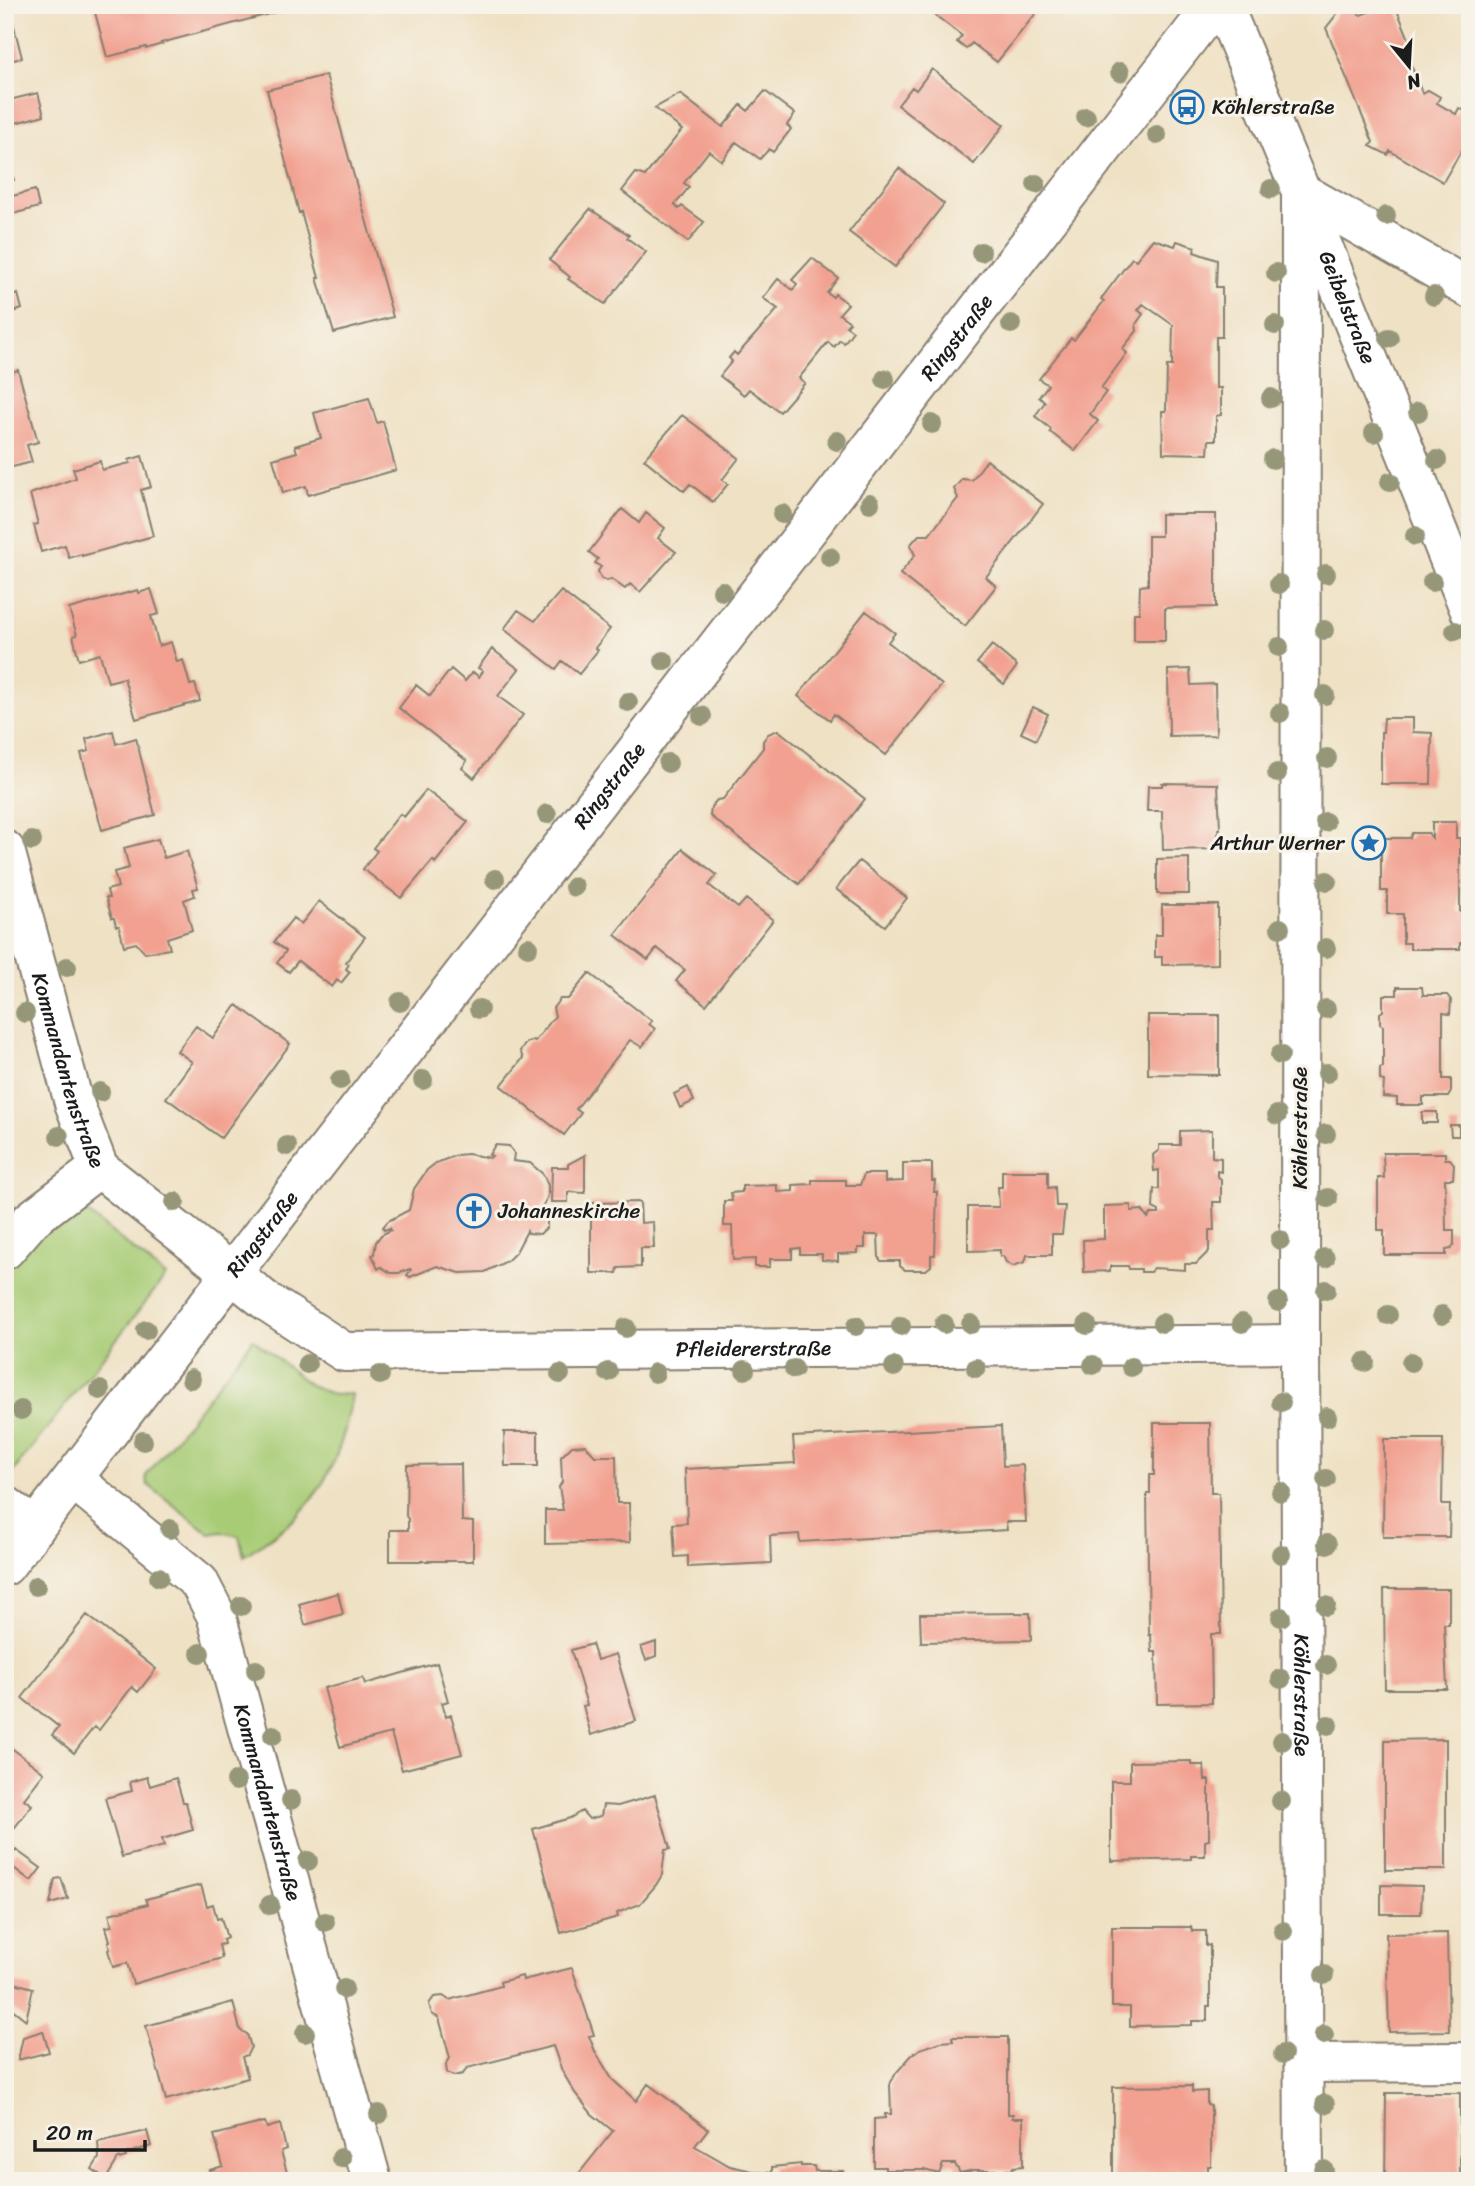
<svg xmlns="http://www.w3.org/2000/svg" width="1475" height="2186" font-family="Sriracha,sans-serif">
<rect width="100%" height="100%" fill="#f7f3e8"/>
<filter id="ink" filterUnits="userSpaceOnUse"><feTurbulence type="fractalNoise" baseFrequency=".0143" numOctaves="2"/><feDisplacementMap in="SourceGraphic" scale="14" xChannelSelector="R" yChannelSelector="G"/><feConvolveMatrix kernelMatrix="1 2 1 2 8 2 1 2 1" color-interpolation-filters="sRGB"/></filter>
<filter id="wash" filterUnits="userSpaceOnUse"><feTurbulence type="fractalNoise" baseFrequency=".00686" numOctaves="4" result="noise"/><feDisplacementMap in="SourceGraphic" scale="28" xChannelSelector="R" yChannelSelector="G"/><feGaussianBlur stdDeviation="1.57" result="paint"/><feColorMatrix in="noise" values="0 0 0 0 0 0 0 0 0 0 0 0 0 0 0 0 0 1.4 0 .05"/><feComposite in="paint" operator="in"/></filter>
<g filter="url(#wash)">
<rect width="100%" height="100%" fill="#efe1c4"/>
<path fill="#a8cc76" stroke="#627449" stroke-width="2" d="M74,1202L166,1276L5,1482V1264Z
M253,1339L311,1386L334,1395L352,1394C346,1437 331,1480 301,1512C285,1530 263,1542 244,1556L239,1536L221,1532L210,1534L147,1484L146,1476Z"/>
<g id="blocks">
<path fill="#f2a191" d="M93,5H290L291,8L161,43L162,44L146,49V47L107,57Z
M922,5H1037L1040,8L997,62L972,43L966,49L957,42L962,36Z
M1344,5L1361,15L1387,5H1395L1413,49L1406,52L1422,93L1428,90L1440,97L1437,103L1456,114L1459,108L1470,114V136L1443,182L1390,151L1388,155L1370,146L1373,142L1326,28Z
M11,14L22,58L5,62V16Z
M932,69L1004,125L974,164L898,105L912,87L916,90Z
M326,75L393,317L334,333L317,278H319L301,212L299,213L267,90Z
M765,91L795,114L787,125L791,129L773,152L769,149L760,159L736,142L722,161L709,151L684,183L689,187L675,205L679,209L682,206L704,222L688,242L622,191L636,173L645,176L682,130L655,108L680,94L723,127L741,105L748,111Z
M38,93L44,115L5,126V101Z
M5,152L14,180L5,183Z
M899,168L944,204L895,267L849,232Z
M35,190L39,207L9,215L5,198Z
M590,209L629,235L627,238L646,252L605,304L568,279L570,277L549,260Z
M1153,239L1175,246L1177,241L1195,247L1194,252L1217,260L1216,287H1222V337H1216V388H1221V415L1216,416V440H1209L1208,454L1163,453L1162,411H1166L1167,366H1172L1173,325L1143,304L1138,310L1143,314L1136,324L1137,331L1122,349L1127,353L1101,388L1106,392L1090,414L1098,421L1075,451L1050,432L1051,429L1035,416L1045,402L1039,397L1048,385L1039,379L1071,338L1074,340L1104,301L1101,299L1132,258L1136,260Z
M812,258L838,278L827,293L833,297L835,294L848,304L839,314L850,322L846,326L853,331L844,343L840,340L834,347L828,342L799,378L805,383L780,412L749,389L744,395L720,376L732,361L729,358L734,352L737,355L778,309L763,298L778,279L793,290L797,284L792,280Z
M5,291L8,297L18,294L22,309L5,315Z
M18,370L38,442L27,445L32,462L5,469V374Z
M369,398L377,423L383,421L396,470L308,495L306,486L283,493L273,459L297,452L295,446L321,438L314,413Z
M682,415L739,458L722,480L728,484L713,502L690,484L684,491L644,459Z
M142,456L151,487L141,490L153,536L82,556V554L69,558L65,545L41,552L34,525L38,524L30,494L76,478L73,469L100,461L102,470L130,463L129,460Z
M987,460L1043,504L986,577L996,586L965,626L900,574L915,555L910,545L919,535H929L958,498L954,489L962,479L972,480Z
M622,509L639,523L646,513L665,528L658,538L676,552L640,592L630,584L625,589L611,579L607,581L601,579L598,571L601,567L595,563L598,559L589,552Z
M1161,514H1216V607L1165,608V641H1134V613H1139L1140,586L1148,585V536H1161Z
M151,589L159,614L151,616L159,646L171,642L177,662L183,660L190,685L195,684L200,701L136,719L124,678L108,682L100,654L79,660L73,636L77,635L69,609L138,590L139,593Z
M561,591L610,629L595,648L598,650L579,674L562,661L556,669L504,629L518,610L535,621Z
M866,611L895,633L888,642L942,685L886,755L834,714L830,720L798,696Z
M992,645L1017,666L1004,684L977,663Z
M492,649L519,669L498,696L523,715L474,778L462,768L467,761L399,708L416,685L430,696L451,669L465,681L473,672L479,677L483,671L478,668Z
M1190,669L1191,685L1215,684L1216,735L1169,736L1168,670Z
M1033,707L1048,714L1036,740L1021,733Z
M1384,718H1413V732L1432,733L1431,784H1381V732H1383Z
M778,730L865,799L799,884L710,816L711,807L717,800L723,799L763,748V741L768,734Z
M113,731L116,744L136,738L155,815L102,830L81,753L89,751L86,739Z
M1162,783L1218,784L1220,829H1218V849L1163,850L1162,811H1147L1148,786H1162Z
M426,790L468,822L435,863L433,860L401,898L363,869L377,851L373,848L400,814L404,817Z
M1432,822H1456V838H1460V912H1470V943H1460V949H1410V943H1403V914H1387V891H1381V838H1410L1412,833H1428L1432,838Z
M158,839L164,858L187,851L198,888L193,889L195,896L184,900L192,930L167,938L170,949L145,953L136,943L124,946L119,926H116L114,918H112L106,898H109L107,890L118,887L114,872L129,868L124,848Z
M683,849L717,875L709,885L738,908L746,899L773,920L706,1005L676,981L685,970L657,948L648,960L615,935Z
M1189,858V894H1157V859Z
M859,861L907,898L885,926L836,889Z
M319,901L365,937L346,962L349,964L346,969L350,972L341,983L337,980L332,987L298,961L289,972L277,963L286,951L274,942L293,918L301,924Z
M1162,905H1218V964L1162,965V957H1155V935H1162Z
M589,973L652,1021L649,1024L655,1029L642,1047L630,1040L576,1109L581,1113L564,1135L501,1086L523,1058L520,1051L527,1042L533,1040L535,1041L555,1016L553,1008L560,999H568Z
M1397,987H1422L1423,995H1447L1451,1000L1450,1014L1443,1013V1079H1451V1092L1448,1097H1423V1105H1397V1098L1383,1097L1384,1081L1380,1080V1068L1383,1067V1026L1380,1024V1013L1383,1011V995H1397Z
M237,1005L290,1044L221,1138L166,1098L192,1062L177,1051L196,1026L213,1038Z
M1148,1015H1219V1075L1148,1074Z
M688,1087L694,1101L680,1108L674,1094Z
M1422,1112H1437V1123H1422Z
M1450,1125H1459V1136H1451Z
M1212,1130V1157L1221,1158V1172L1217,1171V1176L1221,1179V1202H1213L1214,1230H1209V1251L1196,1264H1185V1270L1154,1268L1150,1272H1141V1269H1129L1128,1266H1110V1271L1084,1272L1083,1240L1104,1239V1206L1131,1205V1211L1142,1210L1148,1218L1151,1214H1159V1211L1153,1208L1154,1189H1159V1170L1154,1171L1153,1155L1159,1150V1145H1180V1131Z
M495,1145L509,1146L514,1153L513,1161L530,1163L543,1174L548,1185V1196L540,1211L547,1218V1227L540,1234L528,1233L527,1231L516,1252L507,1261L485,1272L460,1273L437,1266L410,1277L407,1275L411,1270L410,1269L399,1273H391L381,1267L378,1269L372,1255L374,1254L376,1242L381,1235L391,1230L390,1228L384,1230L383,1227L388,1221L409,1210L414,1189L427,1170L436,1163L457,1155L468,1154L490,1158L492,1156L489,1155Z
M1383,1153H1445V1159H1450L1454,1164L1453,1179H1445L1446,1230H1454V1244L1451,1249L1446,1250V1255H1384V1230H1378V1178H1384Z
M585,1155V1193L568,1192V1202H551L552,1167H568V1164Z
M903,1163H932V1181H935L934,1192H937L935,1255H931V1266L926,1270H905L900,1266V1261H881L879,1258L878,1235H865V1248H858V1253L838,1254V1261L822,1260V1254H800V1248L792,1249V1259H770V1267H755V1259L733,1260L732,1226H724V1201H732L731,1193L742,1192V1186L777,1185V1192L793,1191V1185L812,1184V1180H846V1185H860L864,1174H885V1182L903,1181Z
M1002,1171H1048V1188L1055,1187L1056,1206H1065L1062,1234H1052V1255H1027L1025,1262L1013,1266L1006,1262L1003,1256H1000V1250L968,1251V1207H999L998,1187H1002Z
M5,1198L17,1208L5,1222Z
M640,1202L641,1223L653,1222L654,1248H641V1267L618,1268L617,1273H591V1203Z
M1154,1423H1210L1211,1493H1219L1221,1634H1211L1212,1703L1157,1704L1156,1652H1152L1151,1635H1149L1147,1493H1150V1475H1154Z
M1001,1426L1003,1466L1023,1465L1026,1522H1006L1007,1530L800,1542L799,1534L770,1536L771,1563L688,1567V1556L675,1557L673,1524L687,1523L685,1469L795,1463L793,1437Z
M504,1432H538V1466H505Z
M1384,1439H1443L1442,1505H1450L1449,1537H1383Z
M585,1445L595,1456H616L617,1503H629L630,1542L545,1544V1510H563L559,1487L562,1482L561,1457L572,1446Z
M461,1464L462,1521L473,1522V1561H390V1530H408V1519L406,1516L407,1465Z
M1384,1589H1449V1624H1444L1447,1689H1385Z
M338,1593L343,1614L305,1625L299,1604Z
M1030,1613L1031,1640L921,1642L920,1614Z
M87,1615L156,1669L138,1692L132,1687L99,1730L94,1727L74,1753L52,1735L59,1727L22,1698Z
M656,1642V1656L646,1660L641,1647Z
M592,1644L597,1660L616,1654L636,1721L591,1735L583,1706L587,1705L571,1650Z
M437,1663L448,1701L442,1703L446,1717L451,1715L462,1754L402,1770L391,1733L340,1747L324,1688L363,1678L365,1684Z
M1446,1739V1870H1385V1740Z
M5,1743L44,1773L24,1799L32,1805L5,1840Z
M1191,1761V1765H1204L1205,1780H1209V1840L1205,1841V1856H1191V1859L1111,1861V1781H1130V1762Z
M147,1777L150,1786L176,1778L183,1802H186L193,1830L162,1839L164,1846L122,1857L105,1798L132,1791L130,1782Z
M655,1795L670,1849L665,1850L662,1875L656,1885L640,1904L617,1913L618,1917L561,1933L533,1829L570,1818L582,1811L589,1819L601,1816L603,1805L618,1806Z
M16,1850L41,1868L31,1881L6,1862Z
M61,1878L68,1899L50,1904L55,1879Z
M201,1885L207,1906L213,1904L217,1919L221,1918L227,1938L223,1940L224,1944L219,1945L222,1958L133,1984L127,1963L113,1967L108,1950L110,1949L108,1942L110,1941L106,1927L112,1926L109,1914L148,1904L146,1899Z
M1381,1885L1422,1886L1421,1914H1381Z
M1112,1927H1191L1192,1931H1206V1946L1210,1945V2006H1207V2021H1192V2025L1130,2026V2007H1112Z
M1447,1933L1449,2031L1389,2032L1386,1934Z
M572,1968L594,2035L589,2036L595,2051L612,2079L636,2101L648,2084L708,2129L695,2146L730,2166L757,2172L772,2173V2167L801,2164V2166H814L815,2171H843V2181H679L673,2176L670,2181H573L613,2131L592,2114L575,2093L562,2071L553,2046L467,2068L463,2074L453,2076L447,2073L446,2065L450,2058L439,2018L432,2014L429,2004L434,1997L443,1996L449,2000L501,1986L500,1982L522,1976L523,1980Z
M11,1982L33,1988L26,2020L6,2004Z
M233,2002L240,2030L247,2034L251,2047L247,2055L242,2057L248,2078L166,2100L146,2026Z
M43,2031L49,2052L18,2060L23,2037Z
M952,2037H1008V2114H1013L1012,2118H1023V2166L1013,2167L1012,2170H974L960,2173L955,2164H943L939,2174L924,2170H885V2167H874V2119L885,2118V2114H891L890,2084L896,2073L911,2056L920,2049L941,2042L953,2041Z
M1192,2086V2092L1207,2091V2105L1211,2106V2166H1208V2180L1113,2181V2087Z
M1386,2093H1460V2181H1385Z
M265,2122L267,2128L280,2124L286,2149L281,2151L289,2180L213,2181L210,2170L223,2166L214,2135Z
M147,2131L151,2146L125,2154L126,2157L118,2159L106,2179L92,2169L99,2158L98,2142Z"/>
</g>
</g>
<g filter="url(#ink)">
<use href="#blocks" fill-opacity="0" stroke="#867e70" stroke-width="2"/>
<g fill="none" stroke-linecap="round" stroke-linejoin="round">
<defs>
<g id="minor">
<path id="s1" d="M1223,5L1301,192L1470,611"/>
<path id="s2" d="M1301,192L1300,1344L1304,2181"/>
<path d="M1301,192L1470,289"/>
<path id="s3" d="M5,850L74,1103L99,1168L266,1301L344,1352L1300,1344"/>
<path d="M5,1250L32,1219L99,1168"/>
<path id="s4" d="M73,1479L199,1582L216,1615L372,2181"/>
<path d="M5,1505L35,1528"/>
<path id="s5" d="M5,1566L1214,5"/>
<path d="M1304,2063L1470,2062"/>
</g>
</defs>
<use href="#minor" stroke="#867e70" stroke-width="42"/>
<use href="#minor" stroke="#fff" stroke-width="38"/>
</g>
<g fill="#969779">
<circle cx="1120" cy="72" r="10"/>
<circle cx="1086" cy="117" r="10"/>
<circle cx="1157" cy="135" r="10"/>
<circle cx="1036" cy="184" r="10"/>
<circle cx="1271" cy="189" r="10"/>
<circle cx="1386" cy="216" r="10"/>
<circle cx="981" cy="252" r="10"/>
<circle cx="1276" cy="273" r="10"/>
<circle cx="1434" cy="296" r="10"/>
<circle cx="1011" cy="324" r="10"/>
<circle cx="1275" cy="325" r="10"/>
<circle cx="1389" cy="338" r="10"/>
<circle cx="885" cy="379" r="10"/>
<circle cx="1271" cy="398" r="10"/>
<circle cx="1418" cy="412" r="10"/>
<circle cx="932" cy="424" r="10"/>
<circle cx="1374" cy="433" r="10"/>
<circle cx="837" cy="441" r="10"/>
<circle cx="1273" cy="459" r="10"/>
<circle cx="1437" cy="460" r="10"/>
<circle cx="1390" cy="482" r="10"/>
<circle cx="870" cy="503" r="10"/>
<circle cx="782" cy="514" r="10"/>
<circle cx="1415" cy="536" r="10"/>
<circle cx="830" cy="557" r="10"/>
<circle cx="1326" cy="574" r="10"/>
<circle cx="1432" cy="582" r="10"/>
<circle cx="1279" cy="584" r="10"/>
<circle cx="722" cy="591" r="10"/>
<circle cx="1324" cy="630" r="10"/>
<circle cx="1455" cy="631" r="10"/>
<circle cx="1279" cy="647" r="10"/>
<circle cx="664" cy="661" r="10"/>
<circle cx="1325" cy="695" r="10"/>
<circle cx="628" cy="702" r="10"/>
<circle cx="1280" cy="713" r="10"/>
<circle cx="702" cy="716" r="10"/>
<circle cx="1327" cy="758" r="10"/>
<circle cx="668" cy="763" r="10"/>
<circle cx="1277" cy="773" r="10"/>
<circle cx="547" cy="814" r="10"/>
<circle cx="1325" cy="822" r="10"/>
<circle cx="32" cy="841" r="10"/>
<circle cx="495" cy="879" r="10"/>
<circle cx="1327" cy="881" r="10"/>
<circle cx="574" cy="887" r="10"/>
<circle cx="1280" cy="928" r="10"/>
<circle cx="528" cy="947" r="10"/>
<circle cx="1326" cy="948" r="10"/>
<circle cx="67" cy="967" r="10"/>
<circle cx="400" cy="1002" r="10"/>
<circle cx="479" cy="1009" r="10"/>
<circle cx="1326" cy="1009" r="10"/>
<circle cx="25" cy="1013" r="10"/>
<circle cx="1280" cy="1055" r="10"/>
<circle cx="1327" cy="1073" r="10"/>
<circle cx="340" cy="1080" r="10"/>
<circle cx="423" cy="1080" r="10"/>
<circle cx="100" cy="1092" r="10"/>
<circle cx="1277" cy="1115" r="10"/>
<circle cx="1326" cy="1134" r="10"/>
<circle cx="59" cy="1136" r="10"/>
<circle cx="287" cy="1146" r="10"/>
<circle cx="1328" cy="1198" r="10"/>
<circle cx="175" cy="1202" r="10"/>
<circle cx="1280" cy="1240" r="10"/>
<circle cx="1325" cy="1258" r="10"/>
<circle cx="1326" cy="1290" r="10"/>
<circle cx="1278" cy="1302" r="10"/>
<circle cx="1388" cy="1315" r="10"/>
<circle cx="1442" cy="1315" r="10"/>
<circle cx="1162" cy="1323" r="10"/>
<circle cx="1242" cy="1323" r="10"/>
<circle cx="944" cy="1324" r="10"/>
<circle cx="971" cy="1324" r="10"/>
<circle cx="1087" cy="1325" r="10"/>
<circle cx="856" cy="1326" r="10"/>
<circle cx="901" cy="1326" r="10"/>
<circle cx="626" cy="1328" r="10"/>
<circle cx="146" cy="1330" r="10"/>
<circle cx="1365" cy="1362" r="10"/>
<circle cx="1411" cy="1362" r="10"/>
<circle cx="307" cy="1364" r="10"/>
<circle cx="1093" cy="1365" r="10"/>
<circle cx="894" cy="1367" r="10"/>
<circle cx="1131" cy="1367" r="10"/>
<circle cx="976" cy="1368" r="10"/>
<circle cx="794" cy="1369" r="10"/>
<circle cx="745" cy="1370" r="10"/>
<circle cx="608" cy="1372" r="10"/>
<circle cx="655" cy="1373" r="10"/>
<circle cx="560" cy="1374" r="10"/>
<circle cx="380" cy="1375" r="10"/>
<circle cx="191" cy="1379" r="10"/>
<circle cx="100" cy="1390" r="10"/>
<circle cx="1281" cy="1402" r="10"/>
<circle cx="21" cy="1410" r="10"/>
<circle cx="1327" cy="1417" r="10"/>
<circle cx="143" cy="1441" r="10"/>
<circle cx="1326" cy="1479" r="10"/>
<circle cx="1281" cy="1492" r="10"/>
<circle cx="170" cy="1529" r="10"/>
<circle cx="1327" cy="1544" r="10"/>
<circle cx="1281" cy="1554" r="10"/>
<circle cx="159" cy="1577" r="10"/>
<circle cx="36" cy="1586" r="10"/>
<circle cx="241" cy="1606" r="10"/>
<circle cx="1326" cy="1606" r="10"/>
<circle cx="1281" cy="1617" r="10"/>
<circle cx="200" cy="1653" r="10"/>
<circle cx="1326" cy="1665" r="10"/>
<circle cx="256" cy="1670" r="10"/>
<circle cx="1281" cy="1679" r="10"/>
<circle cx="1328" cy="1725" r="10"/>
<circle cx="273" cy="1735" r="10"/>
<circle cx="1282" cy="1741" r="10"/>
<circle cx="236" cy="1781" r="10"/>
<circle cx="291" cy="1800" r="10"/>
<circle cx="1281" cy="1801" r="10"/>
<circle cx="308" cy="1861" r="10"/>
<circle cx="270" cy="1905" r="10"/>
<circle cx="325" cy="1922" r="10"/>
<circle cx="1283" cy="1931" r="10"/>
<circle cx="1324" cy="1975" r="10"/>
<circle cx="344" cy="1989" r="10"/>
<circle cx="305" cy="2033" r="10"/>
<circle cx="1324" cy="2035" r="10"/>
<circle cx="1283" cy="2054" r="10"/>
<circle cx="1325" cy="2104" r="10"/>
<circle cx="379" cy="2114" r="10"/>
<circle cx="341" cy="2158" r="10"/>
<circle cx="1324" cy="2170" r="10"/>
</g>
</g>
<defs>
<symbol id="bus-ring" viewBox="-11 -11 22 22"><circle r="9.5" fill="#f7f3e8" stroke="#1f6fb2" stroke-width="1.5"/><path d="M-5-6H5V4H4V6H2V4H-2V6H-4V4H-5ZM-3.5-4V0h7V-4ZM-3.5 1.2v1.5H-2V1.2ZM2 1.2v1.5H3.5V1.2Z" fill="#1f6fb2"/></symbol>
<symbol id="sight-ring" viewBox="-11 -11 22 22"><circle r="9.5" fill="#f7f3e8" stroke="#1f6fb2" stroke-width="1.5"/><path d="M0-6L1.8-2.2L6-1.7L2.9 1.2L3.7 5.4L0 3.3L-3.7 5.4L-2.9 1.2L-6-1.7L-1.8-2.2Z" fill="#1f6fb2"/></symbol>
<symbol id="church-ring" viewBox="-11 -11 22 22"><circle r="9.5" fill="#f7f3e8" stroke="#1f6fb2" stroke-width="1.5"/><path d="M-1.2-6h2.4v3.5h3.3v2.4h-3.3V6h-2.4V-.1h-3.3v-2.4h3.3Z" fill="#1f6fb2"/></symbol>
</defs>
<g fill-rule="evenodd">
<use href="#bus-ring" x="1168" y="88" width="38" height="38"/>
<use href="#sight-ring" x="1350" y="824" width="38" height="38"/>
<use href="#church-ring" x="455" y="1192" width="38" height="38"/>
</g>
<g text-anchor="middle" stroke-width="6" stroke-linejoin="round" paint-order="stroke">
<g font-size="21" fill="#1c1c1c" stroke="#f7f3e8" text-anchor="start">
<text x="1212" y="114">Köhlerstraße</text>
<text x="1344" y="850" text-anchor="end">Arthur Werner</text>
<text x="498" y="1218">Johanneskirche</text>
</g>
<g font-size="21" fill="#1c1c1c" stroke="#f7f3e8">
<text dy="7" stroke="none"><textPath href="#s1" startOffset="327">Geibelstraße</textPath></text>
<text dy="7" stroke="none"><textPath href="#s5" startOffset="1554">Ringstraße</textPath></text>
<text dy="7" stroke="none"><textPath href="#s5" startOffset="987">Ringstraße</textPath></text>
<text dy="7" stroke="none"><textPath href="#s3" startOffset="229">Kommandantenstraße</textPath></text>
<text transform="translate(1300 1128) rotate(-90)" y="7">Köhlerstraße</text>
<text dy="7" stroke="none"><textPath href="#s5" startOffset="420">Ringstraße</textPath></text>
<text dy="7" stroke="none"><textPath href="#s3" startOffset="1048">Pfleidererstraße</textPath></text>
<text dy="7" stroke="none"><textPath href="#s2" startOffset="1503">Köhlerstraße</textPath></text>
<text dy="7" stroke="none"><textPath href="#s4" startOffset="394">Kommandantenstraße</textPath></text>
</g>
</g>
<rect width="1475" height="2186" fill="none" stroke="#f7f3e8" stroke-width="28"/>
<g transform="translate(1409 66) rotate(162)" stroke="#f7f3e8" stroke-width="5" paint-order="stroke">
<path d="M0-5L12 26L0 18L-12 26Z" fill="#1c1c1c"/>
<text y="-10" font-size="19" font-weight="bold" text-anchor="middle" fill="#1c1c1c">N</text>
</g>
<path d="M35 2140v10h110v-10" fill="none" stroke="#1c1c1c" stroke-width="3.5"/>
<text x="46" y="2140" font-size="21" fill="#1c1c1c" stroke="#f7f3e8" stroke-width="5" paint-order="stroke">20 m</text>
</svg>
